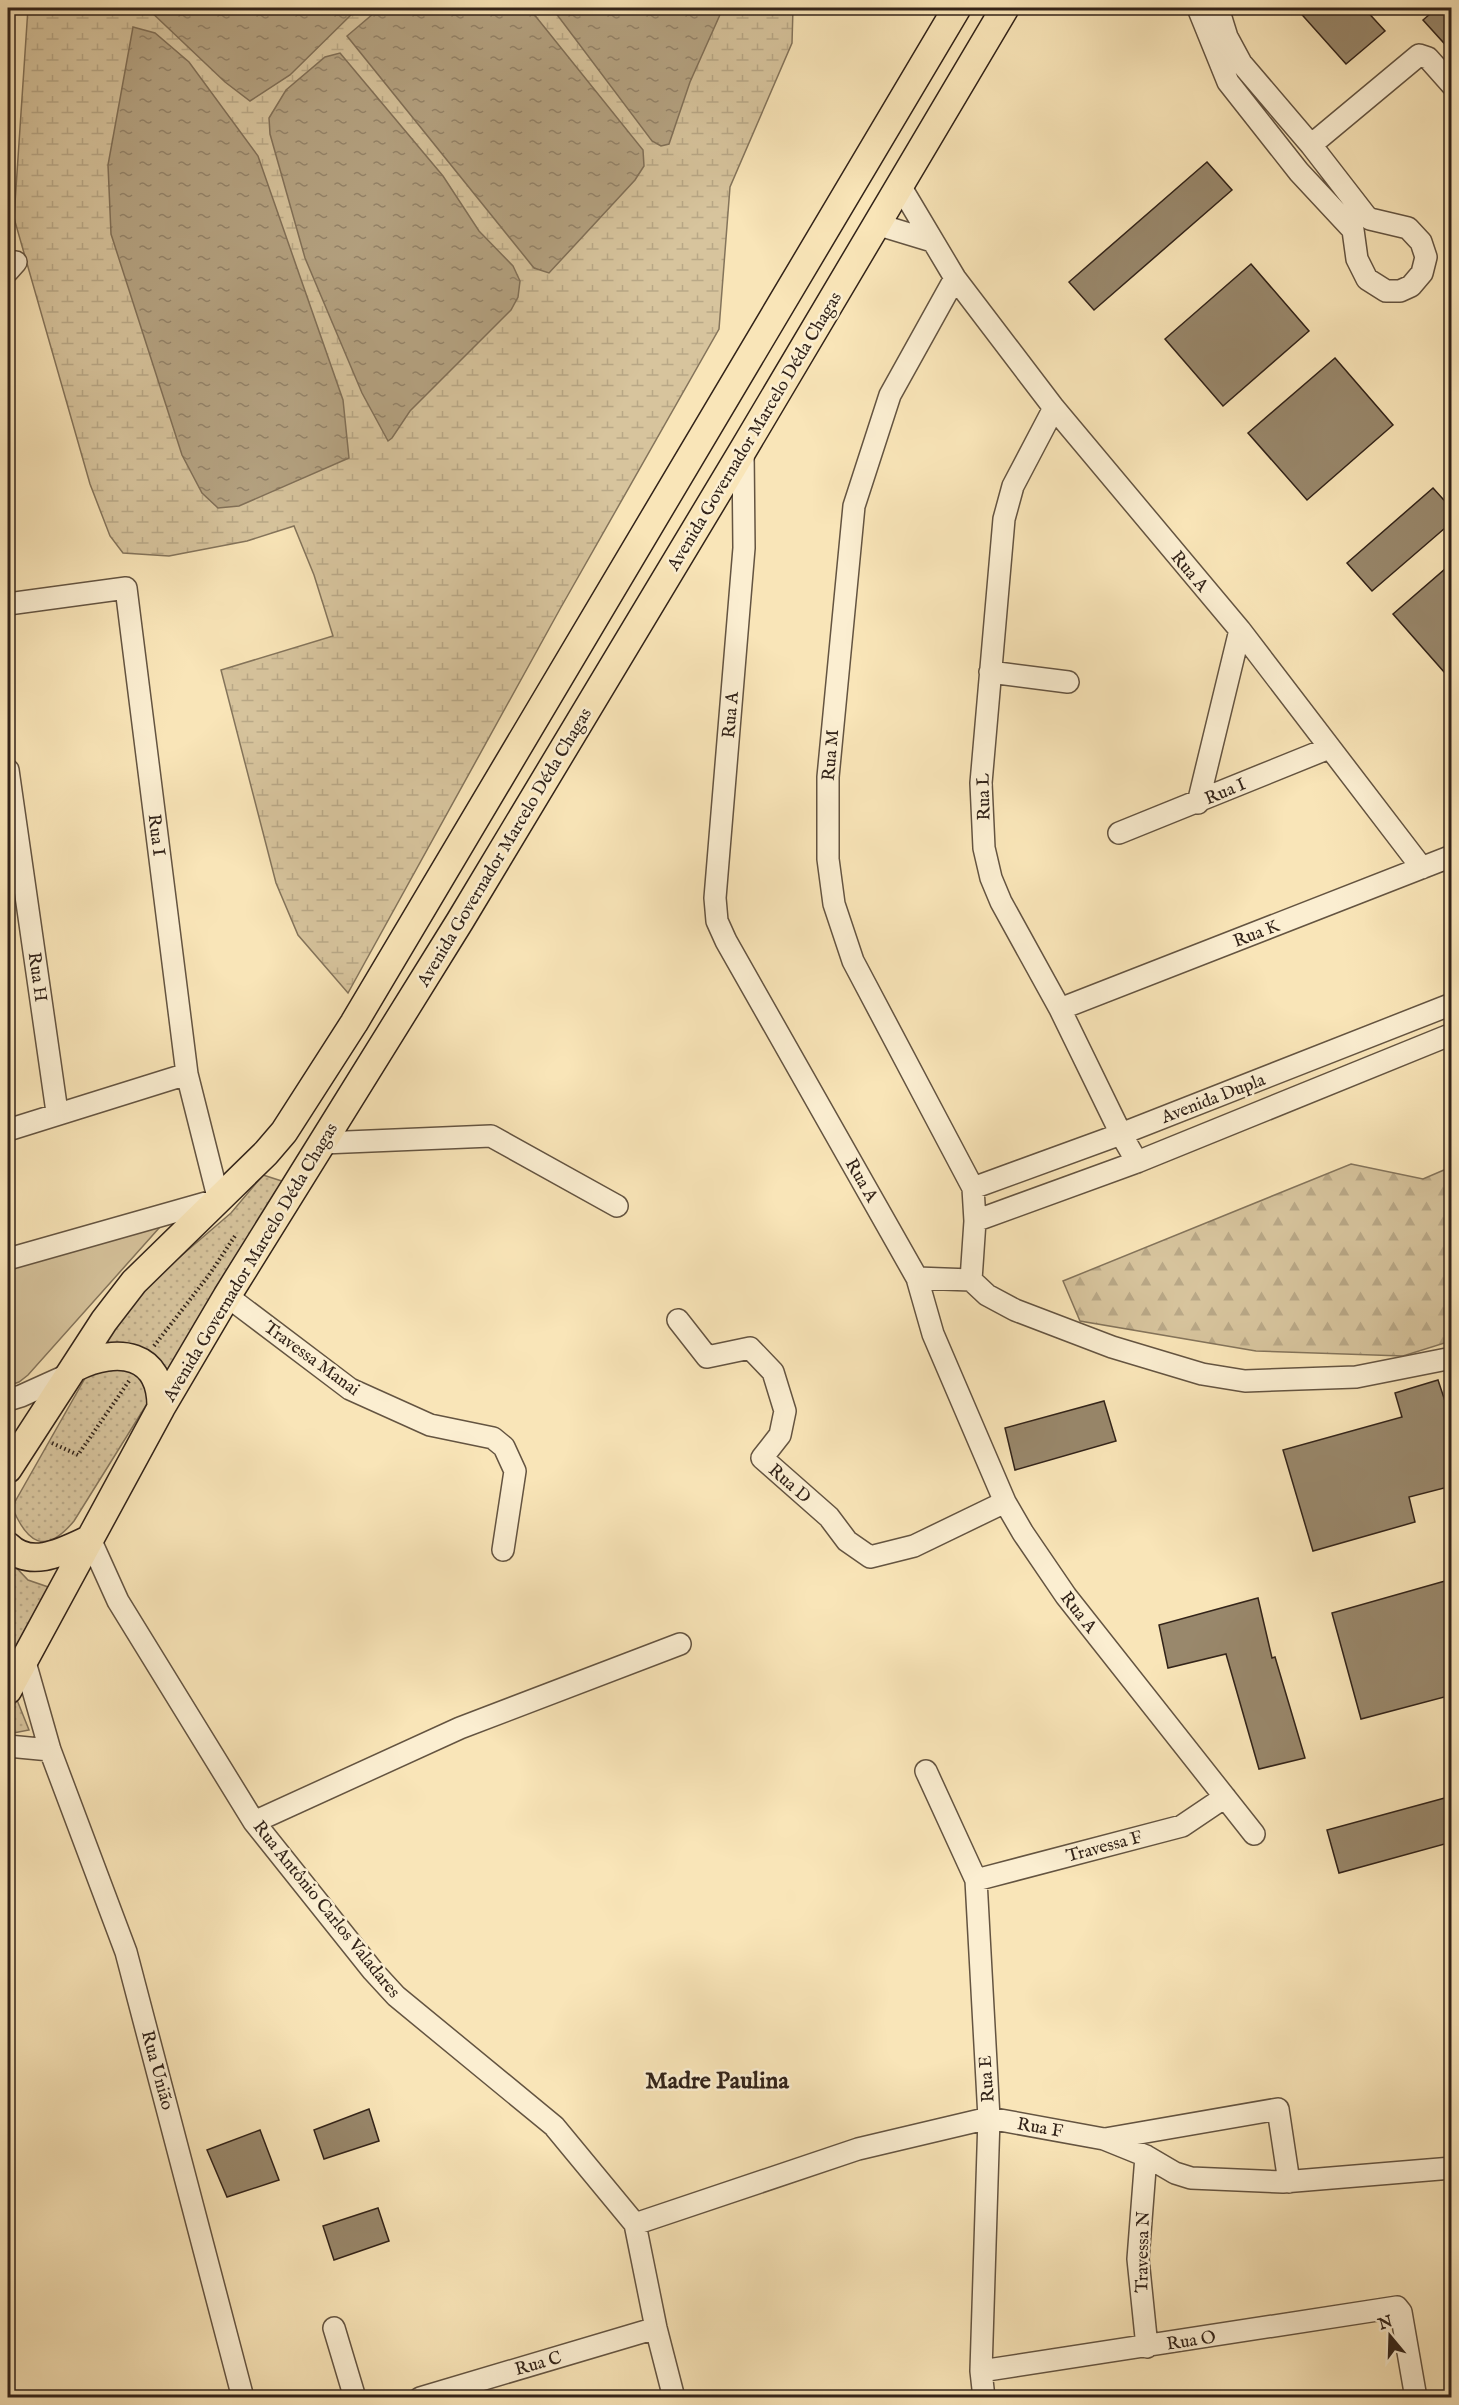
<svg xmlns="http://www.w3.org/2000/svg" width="1459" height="2405" font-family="'IM FELL English',serif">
<defs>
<pattern id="grass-dots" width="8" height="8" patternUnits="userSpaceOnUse" patternTransform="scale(1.5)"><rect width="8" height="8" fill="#d7c49d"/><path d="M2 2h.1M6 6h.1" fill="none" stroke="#b9a887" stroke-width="1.8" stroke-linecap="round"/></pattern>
<pattern id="forest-firs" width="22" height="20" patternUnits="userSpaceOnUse" patternTransform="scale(1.5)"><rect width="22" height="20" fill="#d7c49d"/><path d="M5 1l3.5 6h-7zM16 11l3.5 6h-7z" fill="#b9a887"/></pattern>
<pattern id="wetland-marsh" width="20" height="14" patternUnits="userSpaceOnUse" patternTransform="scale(1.5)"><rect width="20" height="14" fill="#d7c49d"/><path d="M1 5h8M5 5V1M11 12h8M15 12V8" fill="none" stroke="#b9a887"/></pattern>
<pattern id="water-ripples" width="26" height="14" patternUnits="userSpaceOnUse" patternTransform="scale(1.5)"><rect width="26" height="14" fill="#b5a382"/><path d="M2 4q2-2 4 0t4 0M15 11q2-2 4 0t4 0" fill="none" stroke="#94846a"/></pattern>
</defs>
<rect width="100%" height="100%" fill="#f9e5b8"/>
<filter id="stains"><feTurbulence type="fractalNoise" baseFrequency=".00333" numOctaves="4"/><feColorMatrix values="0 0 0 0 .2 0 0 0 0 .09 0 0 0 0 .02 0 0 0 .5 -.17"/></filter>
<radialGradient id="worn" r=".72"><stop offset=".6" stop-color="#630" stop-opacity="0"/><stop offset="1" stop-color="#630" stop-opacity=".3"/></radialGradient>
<path fill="url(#grass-dots)" stroke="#84745b" stroke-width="1.5" d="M263,1175L288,1183L167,1376L100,1349L147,1285L231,1213Z
M99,1366L144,1373L150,1399L74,1521C45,1556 27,1543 12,1507L88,1373Z
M8,1559L28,1580L54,1589L8,1669Z
M17,1700L29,1730L8,1734V1714Z"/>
<path fill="url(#forest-firs)" stroke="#84745b" stroke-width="1.5" d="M1351,1164L1423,1179L1451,1167V1341L1403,1356L1256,1351L1080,1321L1063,1281Z"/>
<path fill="url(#wetland-marsh)" stroke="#84745b" stroke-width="1.5" d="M28,8H793L792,43L730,187L719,329L560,609L348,993L298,935L276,883L221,670L333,636L314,575L294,526L247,541L169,556L123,553L110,536L90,484L14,218Z"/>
<path fill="#d7c49d" stroke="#84745b" stroke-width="1.5" d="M168,1218L28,1375L19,1382L8,1386V1266Z"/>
<path fill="url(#water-ripples)" stroke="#817058" stroke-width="1.5" d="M147,8H358L290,75L250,101L225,82Z
M380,8H529L643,150L644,166L635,180L549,273L534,268L347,36Z
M552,8H723L690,82L669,144L661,146L652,141Z
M133,27L155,33L189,62L258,156L343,400L349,458L239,506L218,508L202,493L182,455L111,234L108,165Z
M340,53L443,176L479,231L513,266L520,281L518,297L511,310L410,411L392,438L388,441L362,393L305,258L270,134L269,118L286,90L325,57Z"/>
<path fill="#99886c" stroke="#322319" stroke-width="1.5" d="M1296,8H1364L1385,31L1346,64Z
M1437,8H1452V52L1423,20Z
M1207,162L1232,190L1094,310L1069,282Z
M1251,264L1309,331L1223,406L1165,339Z
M1335,358L1393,425L1307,500L1248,433Z
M1433,488L1452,509V522L1372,591L1347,563Z
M1452,563V681L1393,614Z
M1438,1380L1452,1422V1486L1409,1497L1415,1522L1313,1551L1283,1450L1402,1417L1395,1393Z
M1104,1401L1116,1441L1015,1470L1005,1428Z
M1452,1579V1695L1361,1719L1332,1613Z
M1258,1598L1272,1658L1275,1657L1305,1758L1259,1769L1226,1654L1168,1668L1159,1625Z
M1452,1796V1842L1339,1873L1327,1830Z
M369,2109L379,2141L324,2159L314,2130Z
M260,2130L279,2180L227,2197L207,2150Z
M378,2208L389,2241L334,2260L323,2226Z"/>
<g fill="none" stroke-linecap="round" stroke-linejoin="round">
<defs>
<path id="minor" d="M1198,8L1228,82L1299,172L1353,230L1357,259L1367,279L1386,291H1400L1411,286L1422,273L1426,257L1421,242L1408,228L1370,219L1366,216L1311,145L1241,63L1227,37L1218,8
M1311,145L1419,55L1428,58L1452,85
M899,184L955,278L1054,408L1240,630L1422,868
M876,224L932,241
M8,271L16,262
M955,278L890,395L854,506L828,777V859L834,904L853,961L973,1188L975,1221L971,1280L987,1295L1015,1310L1112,1347L1202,1374L1245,1381L1356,1377L1452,1358
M1054,408L1013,486L1004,519L981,783L984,848L991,878L1001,902L1060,1009L1121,1134L1137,1162
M743,450L744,548L715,898L717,921L726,941L917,1278L933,1334L1005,1502L1023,1533L1066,1596L1254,1834
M8,604L126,588L187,1074L218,1197
M990,672L1068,682
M8,770L57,1112
M1198,803L1240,630
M1119,833L1329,748
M1060,1009L1452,856
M8,1130L187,1074
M323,1143L491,1136L617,1206
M973,1188L1121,1134L1452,1004
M975,1221L1137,1162L1452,1034
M8,1259L216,1200
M917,1278L971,1280
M227,1296L350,1389L430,1425L493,1438L504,1447L515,1471L503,1550
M678,1320L707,1357L750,1348L773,1372L785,1411L780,1435L762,1458L829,1517L847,1541L870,1557L914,1546L1005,1502
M8,1400L21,1396L72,1373
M90,1539L118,1601L254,1822L373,1971L396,1996L554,2126L635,2224L656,2328L674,2398
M25,1662L50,1750L126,1952L243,2398
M8,1746L50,1750
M926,1771L976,1880L989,2118L981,2371L984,2398
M254,1822L460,1728L680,1644
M976,1880L1182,1826L1225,1797
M1105,2139L1278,2109L1289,2182
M1146,2156L1138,2259L1147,2347
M635,2224L858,2149L989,2118L1104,2139L1146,2156L1175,2173L1191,2178L1283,2182L1452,2168
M334,2328L355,2398
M981,2371L1397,2307L1401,2312L1416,2398
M420,2398L656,2328"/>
<path id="major" d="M76,1367C117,1347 162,1352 161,1408
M8,1469L104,1321L134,1282L266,1153L284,1132L354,1023L957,8
M8,1546C31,1570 66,1550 90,1539
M8,1690L161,1408L227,1296L460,921L743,450L1005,8"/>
</defs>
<use href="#minor" stroke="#645441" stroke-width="24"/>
<use href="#major" stroke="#322319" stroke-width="30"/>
<path stroke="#322319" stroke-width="4" stroke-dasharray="1.5 3" stroke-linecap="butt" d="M154,1346L209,1275L235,1236
M52,1443L78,1455L129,1381"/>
<use href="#minor" stroke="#fbeed1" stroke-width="21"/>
<use href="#major" stroke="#f9e5b8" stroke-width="27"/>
</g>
<g text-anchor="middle" stroke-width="5" stroke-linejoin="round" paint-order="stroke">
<g font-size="18" fill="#322319" stroke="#fbeed1">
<text transform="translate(754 431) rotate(-59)" y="6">Avenida Governador Marcelo Déda Chagas</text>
<text transform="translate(1190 571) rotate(50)" y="6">Rua A</text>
<text transform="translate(730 715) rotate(-85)" y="6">Rua A</text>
<text transform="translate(830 755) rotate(-85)" y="6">Rua M</text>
<text transform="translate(1225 791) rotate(-23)" y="6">Rua I</text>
<text transform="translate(983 797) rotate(-91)" y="6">Rua L</text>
<text transform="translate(157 835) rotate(83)" y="6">Rua I</text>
<text transform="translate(504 847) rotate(-59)" y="6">Avenida Governador Marcelo Déda Chagas</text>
<text transform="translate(1256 933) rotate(-21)" y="6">Rua K</text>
<text transform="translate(38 977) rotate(82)" y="6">Rua H</text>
<text transform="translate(1213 1098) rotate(-21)" y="6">Avenida Dupla</text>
<text transform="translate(862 1180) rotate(60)" y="6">Rua A</text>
<text transform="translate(250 1262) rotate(-59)" y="6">Avenida Governador Marcelo Déda Chagas</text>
<text transform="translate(312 1358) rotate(36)" y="6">Travessa Manai</text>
<text transform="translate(790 1483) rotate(41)" y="6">Rua D</text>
<text transform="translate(1079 1612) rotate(52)" y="6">Rua A</text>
<text transform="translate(1104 1846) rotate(-15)" y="6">Travessa F</text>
<text transform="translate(327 1909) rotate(51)" y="6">Rua Antônio Carlos Valadares</text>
<text transform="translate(158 2070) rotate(75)" y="6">Rua União</text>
<text transform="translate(986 2079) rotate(-94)" y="6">Rua E</text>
<text transform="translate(1040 2127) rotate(10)" y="6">Rua F</text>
<text transform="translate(1142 2252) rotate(-89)" y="6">Travessa N</text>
<text transform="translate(1191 2340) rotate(-9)" y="6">Rua O</text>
<text transform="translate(538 2363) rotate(-16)" y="6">Rua C</text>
</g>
<g font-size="24" font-weight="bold" fill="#322319" stroke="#fbeed1">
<text x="717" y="2088">Madre Paulina</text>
</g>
</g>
<rect width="1459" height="2405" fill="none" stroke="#f9e5b8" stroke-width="30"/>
<rect x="9" y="9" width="1441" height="2387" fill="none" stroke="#322319" stroke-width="3"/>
<rect x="15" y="15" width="1429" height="2375" fill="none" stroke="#322319" stroke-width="1.5"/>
<g transform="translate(1390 2336) rotate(341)" stroke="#fbeed1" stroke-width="4.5" paint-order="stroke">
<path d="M0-4.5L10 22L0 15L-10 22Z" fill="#322319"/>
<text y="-9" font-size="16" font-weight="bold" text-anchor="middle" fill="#322319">N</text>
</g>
<rect width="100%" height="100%" filter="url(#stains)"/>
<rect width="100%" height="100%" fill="url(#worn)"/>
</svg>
